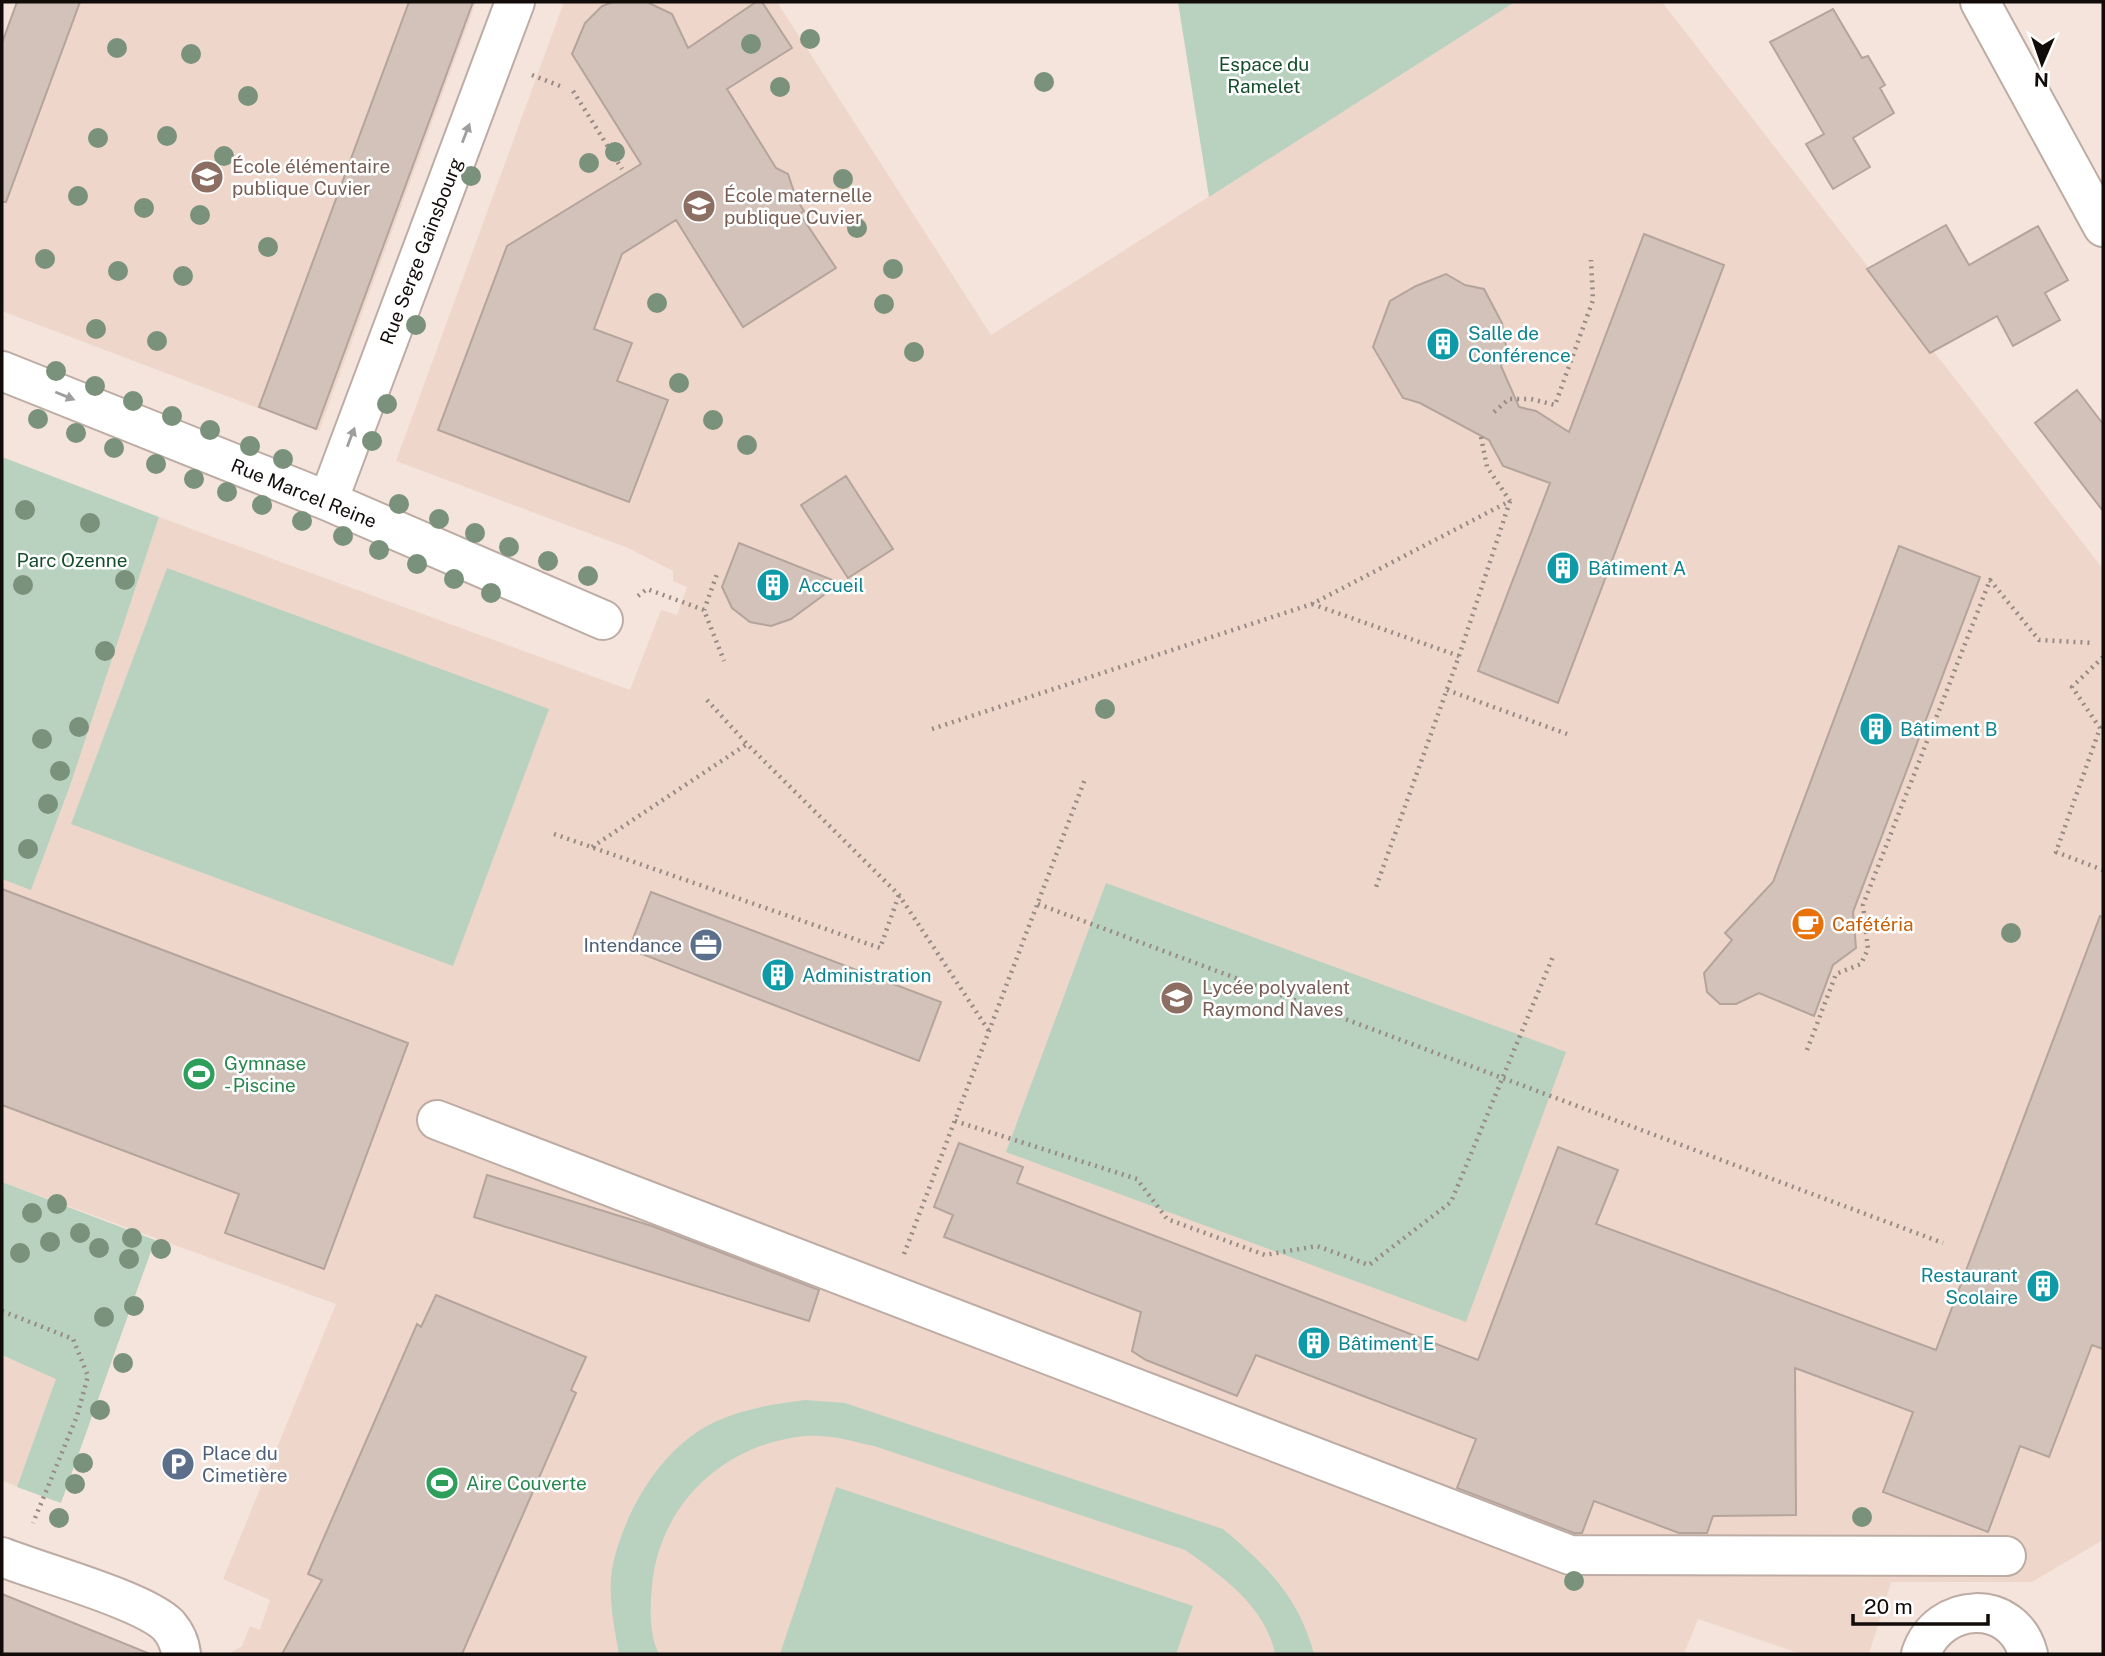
<svg xmlns="http://www.w3.org/2000/svg" width="2105" height="1656" font-family="'Public Sans',sans-serif">
<rect width="100%" height="100%" fill="#f5e4dc"/>
<path fill="#eed6ca" d="M17,2H476L319,431L2,311V42Z
M564,2H777L991,335L1515,2H1662L2103,569V1540L2032,1582H1891L1869,1654H1801L1698,1619L1684,1654H229L242,1646L250,1626L260,1630L270,1600L223,1579L336,1304L2,1182V879L31,889L71,783L159,517L630,690L661,610L677,615L687,587L673,581V571L628,548L396,461Z
M2,1355L57,1378L17,1487L2,1480Z"/>
<path fill="#b8d2bf" d="M1178,2H1515L1209,197Z
M2,457L159,517L71,783L31,890L2,879Z
M167,568L549,709L453,966L71,824Z
M1106,883L1566,1052L1466,1322L1006,1152Z
M2,1182L155,1240L61,1503L17,1487L56,1379L2,1355Z
M805,1400L845,1403L1223,1529C1267,1566 1299,1597 1314,1654H1275C1266,1607 1221,1575 1185,1550L874,1446C853,1441 828,1434 806,1436C724,1443 659,1505 652,1586C650,1606 649,1636 659,1654H619C614,1626 607,1593 613,1564C626,1508 663,1445 717,1421C746,1408 775,1404 805,1400Z
M836,1487L1193,1606L1176,1654H780Z"/>
<path fill="#d2c2b9" stroke="#b4a49c" stroke-width="2" d="M17,2H80L6,202H2V43Z
M409,2H473L316,429L259,407Z
M613,2H647L672,14L688,48L756,2H762L792,48L727,89L776,168L788,174L796,198L804,211L800,214L836,268L743,327L676,220L622,254L594,329L632,343L617,381L668,400L629,502L438,430L507,246L641,164L572,54L585,23L602,6Z
M1833,9L1862,58L1868,56L1885,85L1880,88L1894,113L1853,138L1870,167L1833,189L1806,144L1824,134L1770,42Z
M1946,225L1969,265L2038,226L2068,280L2045,293L2060,320L2013,346L1997,316L1930,353L1867,269Z
M1644,234L1724,265L1558,703L1478,671L1550,483L1503,466L1489,440L1420,403L1403,398L1373,347L1390,301L1416,286L1446,274L1465,285L1484,289L1502,323L1507,352L1501,366L1519,407L1536,411L1569,432Z
M2077,390L2103,424V511L2035,423Z
M846,476L893,549L848,578L801,505Z
M739,543L840,583L791,619L771,626L750,622L732,608L722,587Z
M1899,546L1980,577L1853,912L1856,948L1833,965L1814,1016L1759,993L1736,1004H1720L1707,992L1704,973L1732,940L1725,933L1773,882Z
M2,889L408,1043L324,1269L225,1233L239,1194L2,1105Z
M651,892L941,1002L919,1061L629,949Z
M2100,916L2103,917V1349L2092,1345L2049,1457L2020,1446L1988,1532L1883,1492L1913,1412L1795,1368L1796,1515L1713,1516L1707,1533H1679L1594,1501L1582,1533H1574L1457,1488L1476,1439L1256,1355L1237,1396L1146,1360L1132,1351L1141,1312L944,1237L953,1215L934,1207L959,1143L1023,1167L1017,1183L1478,1360L1558,1147L1618,1170L1596,1224L1936,1350Z
M487,1175L652,1226L819,1290L809,1321L474,1217Z
M436,1295L586,1357L571,1390L576,1393L462,1654H282L322,1580L308,1574L417,1324L421,1327Z
M2,1594L148,1653L147,1654H2Z"/>
<g fill="none" stroke-linecap="round" stroke-linejoin="round">
<defs>
<path id="minor" d="M1980,2L2103,227
M2,371L328,501L603,620
M328,501L515,2
M437,1120L1570,1555L2006,1556
M2,1557C39,1572 143,1600 168,1625C175,1633 180,1644 181,1654
M1921,1654C1938,1602 2013,1597 2028,1654"/>
</defs>
<use href="#minor" stroke="#bdaca4" stroke-width="42"/>
<path stroke="#988b85" stroke-width="4.5" stroke-dasharray="2 5" stroke-linecap="butt" d="M532,75L560,86
M573,91L622,169
M1494,412L1509,399H1531L1555,405L1593,300L1591,260
M1481,437L1487,467L1510,501
M638,596L647,589L704,610L724,661
M1312,604L1459,656L1376,887
M704,610L717,574
M1459,656L1510,501
M2103,657L2072,687L2100,728L2056,852L2103,870
M1447,690L1567,734
M707,700L747,744L899,895L989,1031
M932,729L1312,604L1510,501
M554,834L880,948L899,895
M592,847L747,744
M1038,904L1943,1243
M1807,1050L1836,974L1861,964L1868,949L1863,905L1990,580L2039,640L2094,643
M955,1121L1137,1179L1167,1219L1265,1255L1317,1246L1369,1265L1451,1202L1554,954
M904,1254L1085,779
M2,1311L73,1339L88,1376L77,1416L33,1523"/>
<use href="#minor" stroke="#fff" stroke-width="38"/>
</g>
<g fill="#7a917b">
<circle cx="810" cy="39" r="10"/>
<circle cx="751" cy="44" r="10"/>
<circle cx="117" cy="48" r="10"/>
<circle cx="191" cy="54" r="10"/>
<circle cx="1044" cy="82" r="10"/>
<circle cx="780" cy="87" r="10"/>
<circle cx="248" cy="96" r="10"/>
<circle cx="167" cy="136" r="10"/>
<circle cx="98" cy="138" r="10"/>
<circle cx="615" cy="152" r="10"/>
<circle cx="224" cy="156" r="10"/>
<circle cx="589" cy="163" r="10"/>
<circle cx="471" cy="176" r="10"/>
<circle cx="843" cy="179" r="10"/>
<circle cx="78" cy="196" r="10"/>
<circle cx="144" cy="208" r="10"/>
<circle cx="200" cy="215" r="10"/>
<circle cx="857" cy="228" r="10"/>
<circle cx="268" cy="247" r="10"/>
<circle cx="45" cy="259" r="10"/>
<circle cx="893" cy="269" r="10"/>
<circle cx="118" cy="271" r="10"/>
<circle cx="183" cy="276" r="10"/>
<circle cx="657" cy="303" r="10"/>
<circle cx="884" cy="304" r="10"/>
<circle cx="416" cy="325" r="10"/>
<circle cx="96" cy="329" r="10"/>
<circle cx="157" cy="341" r="10"/>
<circle cx="914" cy="352" r="10"/>
<circle cx="56" cy="371" r="10"/>
<circle cx="679" cy="383" r="10"/>
<circle cx="95" cy="386" r="10"/>
<circle cx="133" cy="401" r="10"/>
<circle cx="387" cy="404" r="10"/>
<circle cx="172" cy="416" r="10"/>
<circle cx="38" cy="419" r="10"/>
<circle cx="713" cy="420" r="10"/>
<circle cx="210" cy="430" r="10"/>
<circle cx="76" cy="433" r="10"/>
<circle cx="372" cy="441" r="10"/>
<circle cx="747" cy="445" r="10"/>
<circle cx="250" cy="446" r="10"/>
<circle cx="114" cy="448" r="10"/>
<circle cx="283" cy="459" r="10"/>
<circle cx="156" cy="464" r="10"/>
<circle cx="194" cy="479" r="10"/>
<circle cx="227" cy="492" r="10"/>
<circle cx="399" cy="504" r="10"/>
<circle cx="262" cy="505" r="10"/>
<circle cx="25" cy="510" r="10"/>
<circle cx="439" cy="519" r="10"/>
<circle cx="302" cy="521" r="10"/>
<circle cx="90" cy="523" r="10"/>
<circle cx="475" cy="533" r="10"/>
<circle cx="343" cy="536" r="10"/>
<circle cx="509" cy="547" r="10"/>
<circle cx="379" cy="550" r="10"/>
<circle cx="548" cy="561" r="10"/>
<circle cx="417" cy="564" r="10"/>
<circle cx="588" cy="576" r="10"/>
<circle cx="454" cy="579" r="10"/>
<circle cx="125" cy="580" r="10"/>
<circle cx="23" cy="585" r="10"/>
<circle cx="491" cy="593" r="10"/>
<circle cx="105" cy="651" r="10"/>
<circle cx="1105" cy="709" r="10"/>
<circle cx="79" cy="727" r="10"/>
<circle cx="42" cy="739" r="10"/>
<circle cx="60" cy="771" r="10"/>
<circle cx="48" cy="804" r="10"/>
<circle cx="28" cy="849" r="10"/>
<circle cx="2011" cy="933" r="10"/>
<circle cx="57" cy="1204" r="10"/>
<circle cx="32" cy="1213" r="10"/>
<circle cx="80" cy="1233" r="10"/>
<circle cx="132" cy="1238" r="10"/>
<circle cx="50" cy="1242" r="10"/>
<circle cx="99" cy="1248" r="10"/>
<circle cx="161" cy="1249" r="10"/>
<circle cx="20" cy="1253" r="10"/>
<circle cx="129" cy="1259" r="10"/>
<circle cx="134" cy="1306" r="10"/>
<circle cx="104" cy="1317" r="10"/>
<circle cx="123" cy="1363" r="10"/>
<circle cx="100" cy="1410" r="10"/>
<circle cx="83" cy="1463" r="10"/>
<circle cx="75" cy="1484" r="10"/>
<circle cx="1862" cy="1517" r="10"/>
<circle cx="59" cy="1518" r="10"/>
<circle cx="1574" cy="1581" r="10"/>
</g>
<defs><path id="oneway-solid" d="M-6-.8H1V-3.2L6.5 0L1 3.2V.8H-6Z" transform="scale(1.75)"/></defs>
<g fill="#a09d9d">
<use href="#oneway-solid" transform="translate(466 133) rotate(-69)"/>
<use href="#oneway-solid" transform="translate(65 396) rotate(22)"/>
<use href="#oneway-solid" transform="translate(351 437) rotate(-69)"/>
</g>
<defs>
<symbol id="school-disc" viewBox="-11 -11 22 22"><circle r="9.5" fill="#8d6e63" stroke="#fff"/><path d="M0-5L7-2L0 1L-7-2ZM-4 1L0 2.5L4 1V4Q0 6-4 4Z" fill="#fff"/></symbol>
<symbol id="building-disc" viewBox="-11 -11 22 22"><circle r="9.5" fill="#0f9aa8" stroke="#fff"/><path d="M-4-6H4V6H1V3H-1V6H-4ZM-2.5-4.3h1.7v1.8h-1.7ZM.8-4.3h1.7v1.8H.8ZM-2.5-1h1.7V.8h-1.7ZM.8-1h1.7V.8H.8Z" fill="#fff"/></symbol>
<symbol id="cafe-disc" viewBox="-11 -11 22 22"><circle r="9.5" fill="#e8710a" stroke="#fff"/><path d="M-5.5-4.5H6V0H3Q3 3.5 0 3.5H-2.5Q-5.5 3.5-5.5 0ZM3-3.2v2h1.7v-2ZM-6 4.5H4V6H-6Z" fill="#fff"/></symbol>
<symbol id="office-disc" viewBox="-11 -11 22 22"><circle r="9.5" fill="#5c6f8a" stroke="#fff"/><path d="M-6-3h4V-5.5h4V-3h4V5H-6ZM-1-4.5V-3h2v-1.5ZM-6 0V1H6V0Z" fill="#fff"/></symbol>
<symbol id="stadium-disc" viewBox="-11 -11 22 22"><circle r="9.5" fill="#2e9e5b" stroke="#fff"/><path d="M0-5a6.5 5 0 1 0 0 10a6.5 5 0 1 0 0-10ZM-3.5-1.8h7v3.6h-7Z" fill="#fff"/></symbol>
<symbol id="parking-disc" viewBox="-11 -11 22 22"><circle r="9.5" fill="#5c6f8a" stroke="#fff"/><path d="M-3.5-5.5H1a3.5 3.5 0 0 1 0 7H-1V5.5H-3.5ZM-1-3.4V-.6H.8a1.4 1.4 0 0 0 0-2.8Z" fill="#fff"/></symbol>
</defs>
<g fill-rule="evenodd">
<use href="#school-disc" x="188" y="158" width="38" height="38"/>
<use href="#school-disc" x="680" y="187" width="38" height="38"/>
<use href="#building-disc" x="1424" y="325" width="38" height="38"/>
<use href="#building-disc" x="1544" y="549" width="38" height="38"/>
<use href="#building-disc" x="754" y="566" width="38" height="38"/>
<use href="#building-disc" x="1857" y="710" width="38" height="38"/>
<use href="#cafe-disc" x="1789" y="905" width="38" height="38"/>
<use href="#office-disc" x="687" y="926" width="38" height="38"/>
<use href="#building-disc" x="759" y="956" width="38" height="38"/>
<use href="#school-disc" x="1158" y="979" width="38" height="38"/>
<use href="#stadium-disc" x="180" y="1055" width="38" height="38"/>
<use href="#building-disc" x="2024" y="1267" width="38" height="38"/>
<use href="#building-disc" x="1295" y="1324" width="38" height="38"/>
<use href="#parking-disc" x="159" y="1445" width="38" height="38"/>
<use href="#stadium-disc" x="423" y="1464" width="38" height="38"/>
</g>
<g text-anchor="middle" stroke-width="5" stroke-linejoin="round" paint-order="stroke">
<g font-size="19" fill="#154d2b" stroke="#fff">
<text x="1264" y="71">Espace du<tspan x="1264" dy="22">Ramelet</tspan></text>
<text x="72" y="567">Parc Ozenne</text>
</g>
<g font-size="19" fill="#785e54" stroke="#fff" text-anchor="start">
<text x="232" y="173">École élémentaire<tspan x="232" dy="22">publique Cuvier</tspan></text>
<text x="724" y="202">École maternelle<tspan x="724" dy="22">publique Cuvier</tspan></text>
<text x="1202" y="994">Lycée polyvalent<tspan x="1202" dy="22">Raymond Naves</tspan></text>
</g>
<g font-size="19" fill="#110b09" stroke="#fff">
<text transform="translate(421 251) rotate(-69)" y="7">Rue Serge Gainsbourg</text>
<text transform="translate(304 493) rotate(22)" y="7">Rue Marcel Reine</text>
</g>
<g font-size="19" fill="#0d838f" stroke="#fff" text-anchor="start">
<text x="1468" y="340">Salle de<tspan x="1468" dy="22">Conférence</tspan></text>
<text x="1588" y="575">Bâtiment A</text>
<text x="798" y="592">Accueil</text>
<text x="1900" y="736">Bâtiment B</text>
<text x="802" y="982">Administration</text>
<text x="2018" y="1282" text-anchor="end">Restaurant<tspan x="2018" dy="22">Scolaire</tspan></text>
<text x="1338" y="1350">Bâtiment E</text>
</g>
<g font-size="19" fill="#c56008" stroke="#fff" text-anchor="start">
<text x="1832" y="931">Cafétéria</text>
</g>
<g font-size="19" fill="#4e5e75" stroke="#fff" text-anchor="end">
<text x="682" y="952">Intendance</text>
<text x="202" y="1460" text-anchor="start">Place du<tspan x="202" dy="22">Cimetière</tspan></text>
</g>
<g font-size="19" fill="#27864d" stroke="#fff" text-anchor="start">
<text x="224" y="1070">Gymnase<tspan x="224" dy="22">- Piscine</tspan></text>
<text x="466" y="1490">Aire Couverte</text>
</g>
</g>
<rect width="2105" height="1656" fill="none" stroke="#110b09" stroke-width="7"/>
<g transform="translate(2042 63) rotate(182)" stroke="#ffffff" stroke-width="5" paint-order="stroke">
<path d="M0-5L12 26L0 18L-12 26Z" fill="#110b09"/>
<text y="-10" font-size="19" font-weight="bold" text-anchor="middle" fill="#110b09">N</text>
</g>
<path d="M1853 1614v10h135v-10" fill="none" stroke="#110b09" stroke-width="3.5"/>
<text x="1864" y="1614" font-size="21" fill="#110b09" stroke="#ffffff" stroke-width="5" paint-order="stroke">20 m</text>
</svg>
